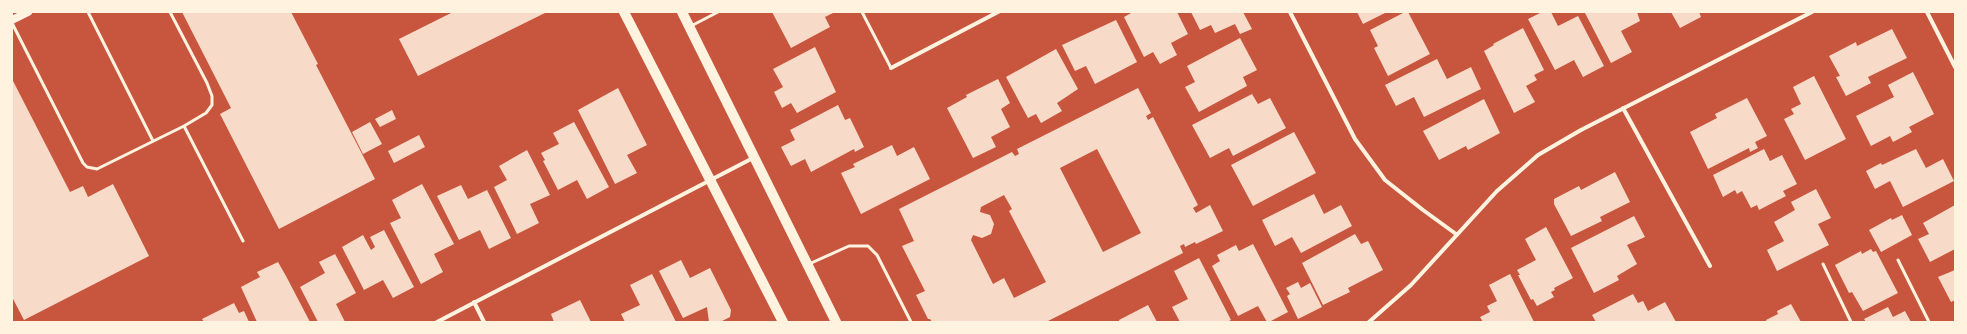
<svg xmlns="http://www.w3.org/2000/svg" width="1967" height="334" font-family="'Space Grotesk',sans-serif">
<rect width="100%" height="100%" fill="#c8553d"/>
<path fill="#f7dbc8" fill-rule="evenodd" d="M182,12H291L318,64L316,65L375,179L279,229L220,114L231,108Z
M453,12H547L418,76L399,39Z
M772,12H835L825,17L830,27L791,48Z
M1133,12H1177L1188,34L1171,43L1177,55L1160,64L1153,52L1144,57L1124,17Z
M1191,12H1243L1252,29L1240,34L1235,24L1215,33L1211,25L1200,30Z
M1357,12H1387L1363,24Z
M1405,12H1408L1430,54L1388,76L1374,48L1378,46L1370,30Z
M1542,12H1551L1558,26L1578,16L1604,66L1583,77L1574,60L1555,70L1528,19Z
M1587,12H1637L1640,21L1621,31L1632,52L1611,63L1585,13Z
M1671,12H1699L1701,17L1680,28Z
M1116,20L1137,62L1095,84L1086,66L1075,71L1062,45Z
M1523,28L1544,70L1534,75L1537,80L1526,86L1535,102L1514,113L1484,51L1494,45L1493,44Z
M1892,29L1907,58L1868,77L1871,83L1846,96L1836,77L1840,76L1829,56L1856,42L1857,46Z
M1240,38L1257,70L1243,77L1247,86L1199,112L1185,87L1195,82L1187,66Z
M815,47L836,92L797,113L791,103L782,108L774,92L783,87L773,69Z
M1056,49L1078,89L1057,103L1062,111L1041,123L1036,114L1028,118L1006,77Z
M1437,59L1447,79L1471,67L1481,89L1424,117L1414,97L1396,106L1385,85Z
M1913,72L1934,114L1909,127L1912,132L1893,142L1890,136L1871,146L1856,116L1894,97L1888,85Z
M1814,76L1846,139L1805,160L1784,119L1794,114L1791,109L1801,104L1793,87Z
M12,79L70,192L83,186L88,197L113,184L149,256L24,320L12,297Z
M998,79L1010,103L1001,109L1010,127L991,137L996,147L973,158L947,108L967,97L966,95Z
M618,88L647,145L627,155L637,173L615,184L578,110Z
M1138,88L1151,113L1146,116L1148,120L1153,117L1198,205L1193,208L1196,213L1210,205L1223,231L1196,244L1195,242L1185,247L1184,244L1180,246L1183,253L1046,322H932L930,319H928L916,295L925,291L902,246L914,241L899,209L1012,152L1015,156L1019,154L1017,149ZM1097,149L1141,233L1103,252L1060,168ZM1004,195L1012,209L1009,211L1046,282L1014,298L1004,278L993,284L971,240L973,235L982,238L991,234L994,224L990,215L980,212L981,207Z
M1252,94L1258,104L1270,98L1286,128L1233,156L1229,148L1210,158L1192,125Z
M1747,98L1767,136L1755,142L1758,148L1750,152L1749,148L1708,169L1690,132L1717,118L1715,114Z
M1484,99L1500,133L1468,150L1466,146L1439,160L1423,131Z
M838,105L845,120L850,118L864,147L855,152L854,149L811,172L805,159L791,166L781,147L795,140L790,130Z
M392,110L396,119L380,127L375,119Z
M370,122L382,144L363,154L352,132Z
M574,122L609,187L587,199L577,180L558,190L543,161L545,160L541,153L559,144L553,133Z
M1294,132L1316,173L1253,206L1231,165Z
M419,135L425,147L394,163L388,151Z
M892,145L897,156L914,147L930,179L861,214L841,173L855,167L853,164Z
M1764,149L1770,161L1782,155L1797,184L1783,191L1786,196L1759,210L1757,205L1751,208L1742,191L1737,194L1735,190L1723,197L1713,175Z
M1916,149L1926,168L1943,159L1954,181L1903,207L1890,181L1875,189L1866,171L1881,163L1882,165Z
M527,150L550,195L530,204L539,223L517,234L494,187L507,180L499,166Z
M1615,172L1630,202L1600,217L1602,221L1571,236L1554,204V199L1579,186L1581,190Z
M422,184L454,244L434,254L443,272L421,284L390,223L401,218L392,200Z
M461,185L468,199L487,190L511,238L489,249L480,230L459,240L437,196Z
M1816,189L1831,218L1818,224L1829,245L1777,271L1767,250L1784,241L1774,222L1795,210L1791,202Z
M1314,194L1324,214L1341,205L1352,226L1301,253L1292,237L1275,246L1262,220Z
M1955,205V249L1930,262L1918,239L1929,234L1923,223Z
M1902,215L1912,235L1881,252L1869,230L1891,218L1892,220Z
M1634,216L1645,237L1627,245L1637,264L1617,276L1619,280L1594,293L1571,248Z
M1546,227L1573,278L1554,288L1555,290L1551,292L1554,297L1537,306L1533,299L1531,300L1518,275H1520L1517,270L1536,260L1525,239Z
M384,230L414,287L393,298L383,280L364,290L342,247L363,235L371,250L375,247L370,237Z
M1355,234L1361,244L1368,241L1383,270L1348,288L1350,292L1323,305L1302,263Z
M1253,244L1288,312L1269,322H1267L1258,306L1238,316L1212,266L1220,261L1217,255L1236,245L1239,251Z
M1871,249L1873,252L1876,251L1898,293L1863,311L1852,292L1849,293L1835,265L1861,251L1862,254Z
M335,254L356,293L336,304L345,322H318L300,287L325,273L319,262Z
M1199,258L1231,320L1227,322H1180L1172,307L1188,299L1174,271Z
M681,260L690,278L710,268L731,310L730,317L720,322H709L707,307L683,318L659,271Z
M278,262L286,276L310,322H257L241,287L260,277L257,272Z
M1955,270V300L1951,302L1938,277Z
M652,274L676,322H625L621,314L640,305L630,285Z
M1510,274L1534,322H1483L1480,317L1490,312L1487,306L1497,301L1489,285Z
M1298,282L1301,288L1310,283L1322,307L1298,319L1287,296L1290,294L1286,288Z
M1633,294L1638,303L1643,301L1648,311L1665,302L1676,322H1596L1592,315Z
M580,300L591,322H554L551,314Z
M234,303L239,313L244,311L249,322H204L202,319Z
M1791,304L1801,322H1767L1766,320L1778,314L1777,311Z
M1148,305L1157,322H1120L1119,320Z
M1888,307L1893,317L1905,311L1911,322H1866L1864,319Z"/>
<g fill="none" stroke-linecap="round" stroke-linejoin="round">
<path stroke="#fff3e0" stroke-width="3" d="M88,12L153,141
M862,12L891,68
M12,23L83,163L87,167L97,169L184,126L206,113L212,105V96L207,83L170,12
M691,26L718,12
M184,126L243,241
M1898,260L1929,322
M809,264L849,246H868L877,255L911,322
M1823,264L1851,322"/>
<path stroke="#fff3e0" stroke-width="4" d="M1290,12L1355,139L1385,180L1423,210L1456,234
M1927,12L1955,67
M891,68L998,12
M1623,108L1710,266
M474,302L484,322
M437,322L753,158
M1369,322L1411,285L1497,191L1538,155L1581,130L1812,12"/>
<path stroke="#fff3e0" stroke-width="8" d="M12,20L28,12"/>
<path stroke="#fff3e0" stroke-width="10" d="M624,12L783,322
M682,12L836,322"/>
</g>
<rect width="1967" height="334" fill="none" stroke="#fff3e0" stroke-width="26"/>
</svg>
